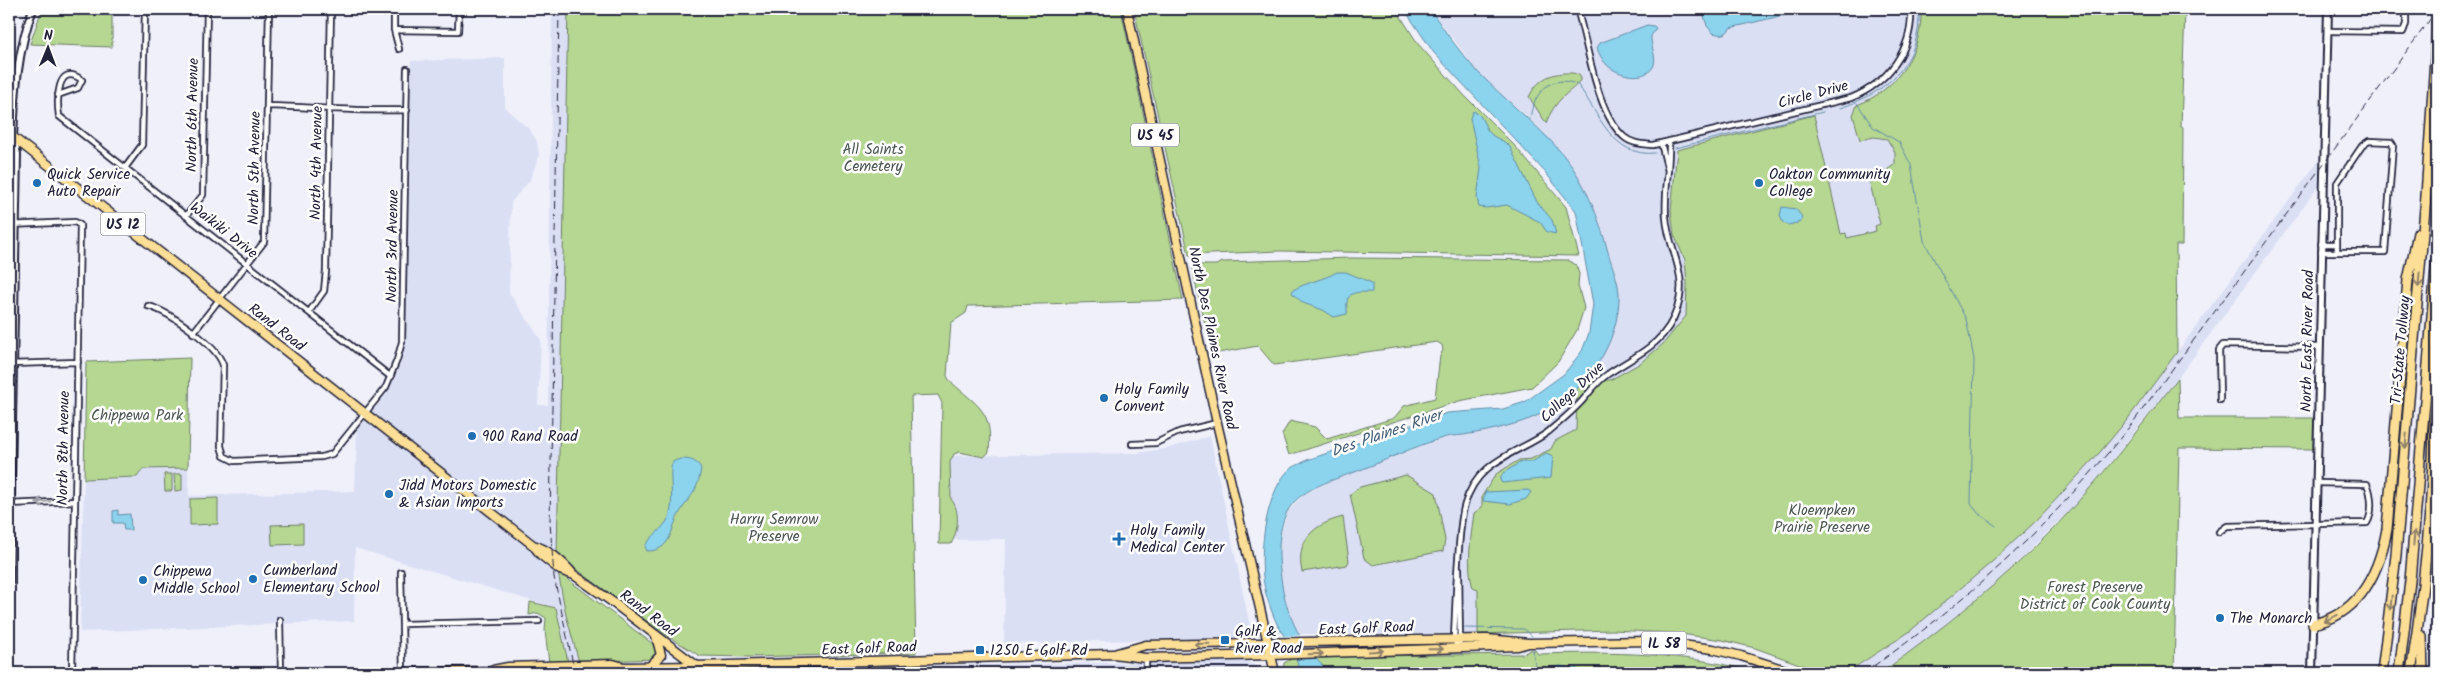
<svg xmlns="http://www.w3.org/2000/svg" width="2446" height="682" font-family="Kalam,sans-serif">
<rect width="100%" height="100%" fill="#eff0fa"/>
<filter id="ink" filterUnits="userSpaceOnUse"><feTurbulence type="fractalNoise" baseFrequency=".02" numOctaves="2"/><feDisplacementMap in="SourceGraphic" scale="10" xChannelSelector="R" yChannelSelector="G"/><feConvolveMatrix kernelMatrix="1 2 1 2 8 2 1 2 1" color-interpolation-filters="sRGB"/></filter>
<g filter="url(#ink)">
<path fill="#dbdff4" d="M552,9H568L557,555L548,548L549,565L558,572L566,615L579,662H568L556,608L355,548L354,621L80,632L84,479L137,477L143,469L188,468L189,496L355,491L357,429L376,407L398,370L403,358L411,61L505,58V108L529,129L537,141L539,156L530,180L511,202L509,293L541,340L538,405H548Z
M1430,9H1941L1932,375L1585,380L1589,376L1615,273L1591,199L1572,166L1530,119L1483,78Z
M2319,160L2318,187L2178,378L2078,502L2004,576L1922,644L1881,673H1846L1883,650L1955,594L2038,519L2079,475L2127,420Z
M1577,389V512L1478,513V634H1299L1290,615L1283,593L1279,565V539L1288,511L1304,494L1330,481L1446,437L1471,434L1520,422L1557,405Z
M1210,436L1250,626L1245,635L1238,637L1004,644L1006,539L945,540L947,456L1137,453L1169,448Z
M1245,661L1260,668L1262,673H916V666Z"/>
<path fill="#b5d791" stroke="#6c7c66" d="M42,9H112V47L30,44Z
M568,9H1121L1183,300L968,306L966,313L951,323L947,376L950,381C978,407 993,409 989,452L984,457L959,452L954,454L950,462L951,499C961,511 958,532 951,544H939L942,403L938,395L911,396L916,653L749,657L700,656L666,635L557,555Z
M1134,9H1396L1418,44L1464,95L1514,145L1566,207L1579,256L1279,251L1189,255Z
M1921,9H2185L2181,127H2183L2182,245H2176L2177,352L2127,420L2101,451L2037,520L1993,561L1909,632L1846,673H1824L1755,648L1722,640L1674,633L1612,630L1478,634V590L1473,588C1466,566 1471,536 1474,513L1482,507V496L1496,474L1519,460L1531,459L1551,449L1555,441L1576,430L1577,389L1585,380H1610L1639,364L1663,344L1686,316L1687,283L1685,260L1674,235L1671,211L1677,150L1814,115L1841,234L1846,233L1847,238L1876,231L1875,226L1880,224L1868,176L1887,170L1895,164V152L1887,139L1874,137L1860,140L1853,115L1857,105C1897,90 1923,51 1921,9Z
M1573,73L1579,75L1581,78C1577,87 1571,89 1564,96C1556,103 1550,113 1546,123L1529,97C1538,78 1552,72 1573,73Z
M1350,258L1568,260L1576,265L1579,274L1578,286L1584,308L1577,330L1558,362L1532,387L1459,401L1289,455L1282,434L1290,421L1315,427L1327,439L1394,418L1404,406L1435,398L1440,356L1443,350L1442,345L1437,342L1274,365L1258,346L1212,354L1192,268L1195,265H1216L1223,262Z
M190,358L188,468L143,469L137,477L84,479L86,362Z
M2178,378L2179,418H2314L2313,449L2179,448L2174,673H1881C1942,629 2002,582 2055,527C2099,480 2139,429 2178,378Z
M172,474V491H165L164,474Z
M174,474H182V490L175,491Z
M1406,475L1436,493L1445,540L1443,551L1373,565L1364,558L1350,494L1360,487Z
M218,498V524L190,525V499Z
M1343,517L1349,561L1347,565L1302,572C1295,540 1314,524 1343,517Z
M303,524V544L272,545L271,525Z
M558,572L653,644L659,653L654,659L579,662L566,615Z
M530,602L556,608L568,662L549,663L545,631L546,618L538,613L529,615Z
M1530,650H1535L1538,654C1613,652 1686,652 1758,673H1283L1284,663L1295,657L1523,654Z
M916,666V673H732L741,671Z"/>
<path fill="#8cd3ed" stroke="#628ca6" d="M1404,9H1430C1446,33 1465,60 1486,80C1515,109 1547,132 1571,165C1589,191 1600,222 1608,252C1612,267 1620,283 1619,299C1617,356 1574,405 1521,422C1504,427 1486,432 1469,434C1462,436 1453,435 1446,437C1414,446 1383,462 1352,473C1330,481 1298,490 1287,512C1277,532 1278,557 1281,578C1285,613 1303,651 1331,673H1304L1298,667C1297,652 1285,639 1278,626C1273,616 1269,604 1266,594C1257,561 1264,497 1287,472C1291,467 1301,464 1307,460L1447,413L1503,409L1525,402L1564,374L1582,351L1589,333L1593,304L1576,211L1545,172L1434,53Z
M1702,9H1799L1789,14L1730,28C1726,36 1721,35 1713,33L1707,26Z
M1647,25L1654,26L1656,28L1651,36C1650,46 1658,58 1653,67C1644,82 1617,75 1607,65C1602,60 1599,54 1597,48L1600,43Z
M1473,111C1484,115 1483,126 1490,133C1495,139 1505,140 1510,147L1537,202L1552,220L1556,234L1547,232L1540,222L1507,205L1486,208L1479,207L1477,198L1481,168L1470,118Z
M1782,207L1796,209L1802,217L1801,222L1788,225L1783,223L1780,216Z
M1337,272H1346L1372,283V292C1364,293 1349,289 1347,302C1346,306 1348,310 1347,314L1334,317L1323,310L1303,303L1292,293L1293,290C1307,282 1323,280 1337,272Z
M1546,453L1553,456L1551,478L1502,483L1500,480L1503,473L1521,462H1532Z
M680,459C690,459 696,460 701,468C698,494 688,497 678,516C670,531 671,551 647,551L645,546C651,536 663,529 668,519C676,504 667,468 673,462C674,461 677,460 680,459Z
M1528,490L1531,492L1526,499L1510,504L1483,501L1485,492Z
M118,510V515L130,514L131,530H124L123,523H113V511Z
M1560,666L1578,669L1583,673H1534L1547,668Z"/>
<path fill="#eff0fa" d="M1303,635L1320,658L1296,659L1282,636Z"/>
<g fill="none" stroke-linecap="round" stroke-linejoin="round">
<path stroke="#628ca6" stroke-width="1" d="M1857,103L1873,127L1899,142L1911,165L1924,241L1966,319L1974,359L1971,503L1978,513L1996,526
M1840,108C1887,93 1922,62 1919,9
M1530,120C1532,94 1551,72 1578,85C1599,113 1612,158 1655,153
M1675,148L1823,112
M1464,628L1524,629L1532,636
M1533,650L1536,673"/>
<defs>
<path id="street" d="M394,9V30L399,49
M1577,9C1588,43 1596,113 1624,137C1632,144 1643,144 1653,145L1851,98C1888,83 1913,50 1911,9
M394,30L458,31L459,9
M2327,31L2403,32L2406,24V9
M58,95L78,88L82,80C56,61 57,102 59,116L391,377
M267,106C314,107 360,112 407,110
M1661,143L1668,171
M125,168L142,145L145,9
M186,216L203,195L207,9
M9,225L75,222L80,225L72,673
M2321,244H2337
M2321,252H2385L2393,145L2391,142L2369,141L2362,146L2337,183V252
M148,306C168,311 217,345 223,365L221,446L224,456L234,461L322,457L332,454L386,387L397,360L402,342L407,69
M309,312L324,291L326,271L331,9
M193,333L264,242L269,9
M9,364L78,362
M2220,400L2219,350L2223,345L2319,347
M1132,444L1156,443L1179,432L1217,423
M9,504L75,501
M2219,532L2227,526L2367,523C2373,513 2372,495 2367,484L2316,483
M1459,569L1460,642
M401,572L403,673
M280,620L281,673
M402,624L539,621
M1458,648L1454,639C1455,613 1456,587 1458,560C1461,527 1459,493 1487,469C1505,453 1529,446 1548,432C1560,422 1571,413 1582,401C1590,392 1597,381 1608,374C1636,355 1666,344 1677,309C1689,273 1668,250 1666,217C1664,192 1670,166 1669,141
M1146,658V673"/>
<path id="secondary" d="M9,179V148L13,137C15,93 17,51 33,9
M9,582L17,154L13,137
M9,663L11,672
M2312,673L2328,9"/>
<path id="primary" d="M1127,9L1217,423L1275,673
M9,134L533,545L541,555L560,570L574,575L611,601L706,673
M533,545C550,550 562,561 573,574
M1117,653L1146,645L1418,640L1487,639L1529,643L1650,641L1713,649L1741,656L1795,673
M649,667L661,655L656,636
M9,671L13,673
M488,671L508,667L613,664L624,667L696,666L1113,654L1146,658L1271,655L1518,646L1529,643
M381,673L488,671L503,673
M540,673L614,671L624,667"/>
<path id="highway" d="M2313,624C2360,614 2379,573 2387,529L2408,280L2418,233
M2422,636L2423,673
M2382,673L2396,555L2426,196L2437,28
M2399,673L2410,581L2437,256
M2411,673C2427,570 2437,464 2434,360"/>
</defs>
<use href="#street" stroke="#22223b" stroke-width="8"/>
<use href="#secondary" stroke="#22223b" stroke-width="10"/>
<use href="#primary" stroke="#22223b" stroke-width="11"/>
<use href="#highway" stroke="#22223b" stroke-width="12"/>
<use href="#street" stroke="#fff" stroke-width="4.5"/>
<use href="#secondary" stroke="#fff" stroke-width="6"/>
<use href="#primary" stroke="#fcde96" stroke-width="8"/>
<use href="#highway" stroke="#fcde96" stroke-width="9"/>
<path stroke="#22223b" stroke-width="1" stroke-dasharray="8 4" stroke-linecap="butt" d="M559,9L550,522L554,577L575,673
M1863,673C1967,604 2060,516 2137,417L2437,10"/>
</g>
<defs><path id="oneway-shaft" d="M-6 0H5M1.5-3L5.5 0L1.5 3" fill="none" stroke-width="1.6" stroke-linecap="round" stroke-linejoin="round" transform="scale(1.25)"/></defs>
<g stroke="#8f8068">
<use href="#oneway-shaft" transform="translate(2419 280) rotate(95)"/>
<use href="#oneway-shaft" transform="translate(2406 441) rotate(95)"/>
<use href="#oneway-shaft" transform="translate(2414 538) rotate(-85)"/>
<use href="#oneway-shaft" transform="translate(2391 603) rotate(96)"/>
<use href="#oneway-shaft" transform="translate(2331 618) rotate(156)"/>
<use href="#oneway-shaft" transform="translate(1202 644) rotate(179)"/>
<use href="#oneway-shaft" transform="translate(1436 649) rotate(-1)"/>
<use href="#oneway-shaft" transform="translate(1376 651) rotate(-3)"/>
<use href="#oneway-shaft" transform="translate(1316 654) rotate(-2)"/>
</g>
<use stroke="#9c9ca7" href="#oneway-shaft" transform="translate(43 502) rotate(177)"/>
</g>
<g fill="#1f6fb2" stroke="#fff" stroke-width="2">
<circle cx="37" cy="183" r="5"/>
<circle cx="1759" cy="183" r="5"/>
<circle cx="1104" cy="398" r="5"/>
<circle cx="472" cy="436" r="5"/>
<circle cx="389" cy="494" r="5"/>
<path d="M1116.5 531.5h5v5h5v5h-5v5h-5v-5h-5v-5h5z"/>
<circle cx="253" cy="579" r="5"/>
<circle cx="143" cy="580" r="5"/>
<circle cx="2220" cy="618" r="5"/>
<rect x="1220" y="635" width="10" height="10" rx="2.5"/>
<rect x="975" y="645" width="10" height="10" rx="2.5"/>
</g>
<g text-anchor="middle" stroke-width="5" stroke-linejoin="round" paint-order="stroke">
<g fill="#fff" stroke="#646476" stroke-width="1">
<rect x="1131" y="123.5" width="48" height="23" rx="4"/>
<rect x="100.5" y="212.5" width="45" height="23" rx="4"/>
<rect x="1641.5" y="631.5" width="45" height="23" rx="4"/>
</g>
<g font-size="14" font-weight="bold" fill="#22223b">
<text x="1155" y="140">US 45</text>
<text x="123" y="229">US 12</text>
<text x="1664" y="648">IL 58</text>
</g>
<g font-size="15" fill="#22223b" stroke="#fff">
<text transform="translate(1813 94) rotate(-15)" y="5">Circle Drive</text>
<text transform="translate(192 115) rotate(-89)" y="5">North 6th Avenue</text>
<text transform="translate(316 163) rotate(-89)" y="5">North 4th Avenue</text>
<text transform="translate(254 168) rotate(-89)" y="5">North 5th Avenue</text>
<text transform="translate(224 230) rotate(38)" y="5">Waikiki Drive</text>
<text transform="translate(392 246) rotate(-89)" y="5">North 3rd Avenue</text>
<text transform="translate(277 327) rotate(38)" y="5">Rand Road</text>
<text transform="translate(1213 338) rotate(78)" y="5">North Des Plaines River Road</text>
<text transform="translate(2307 341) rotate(-89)" y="5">North East River Road</text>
<text transform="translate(2400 350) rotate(-85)" y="5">Tri-State Tollway</text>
<text transform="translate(1572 392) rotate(-43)" y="5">College Drive</text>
<text transform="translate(63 448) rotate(-89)" y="5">North 8th Avenue</text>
<text transform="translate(649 613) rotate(37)" y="5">Rand Road</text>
<text transform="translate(1366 628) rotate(-2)" y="5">East Golf Road</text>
<text transform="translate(869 648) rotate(-2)" y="5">East Golf Road</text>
</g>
<g font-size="15" fill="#4e5855" stroke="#fff">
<text x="873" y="154">All Saints<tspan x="873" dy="17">Cemetery</tspan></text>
<text x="137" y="420">Chippewa Park</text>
<text x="1822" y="515">Kloempken<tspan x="1822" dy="17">Prairie Preserve</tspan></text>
<text x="774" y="524">Harry Semrow<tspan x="774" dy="17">Preserve</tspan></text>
<text x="2095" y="592">Forest Preserve<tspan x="2095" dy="17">District of Cook County</tspan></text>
</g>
<g font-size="15" fill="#22223b" stroke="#fff" text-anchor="start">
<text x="47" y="179">Quick Service<tspan x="47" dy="17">Auto Repair</tspan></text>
<text x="1769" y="179">Oakton Community<tspan x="1769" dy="17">College</tspan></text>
<text x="1114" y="394">Holy Family<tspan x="1114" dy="17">Convent</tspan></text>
<text x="482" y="441">900 Rand Road</text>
<text x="399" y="490">Jidd Motors Domestic<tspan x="399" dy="17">&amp; Asian Imports</tspan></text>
<text x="1130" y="535">Holy Family<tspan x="1130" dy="17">Medical Center</tspan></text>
<text x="263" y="575">Cumberland<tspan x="263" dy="17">Elementary School</tspan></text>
<text x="153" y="576">Chippewa<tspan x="153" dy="17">Middle School</tspan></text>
<text x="2230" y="623">The Monarch</text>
<text x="1235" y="636">Golf &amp;<tspan x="1235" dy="17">River Road</tspan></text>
<text x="990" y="655">1250 E Golf Rd</text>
</g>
<g font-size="16" font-style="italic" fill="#476079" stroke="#fff">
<text transform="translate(1386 432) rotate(-19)" y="6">Des Plaines River</text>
</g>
</g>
<rect width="2446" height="682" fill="none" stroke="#fff" stroke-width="30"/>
<rect x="15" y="15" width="2416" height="652" fill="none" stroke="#22223b" stroke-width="2" filter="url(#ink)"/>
<g transform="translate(48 48) rotate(1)" stroke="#ffffff" stroke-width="4" paint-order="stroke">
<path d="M0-4L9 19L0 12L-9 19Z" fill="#22223b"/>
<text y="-8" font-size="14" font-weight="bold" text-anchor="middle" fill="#22223b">N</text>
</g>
</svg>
